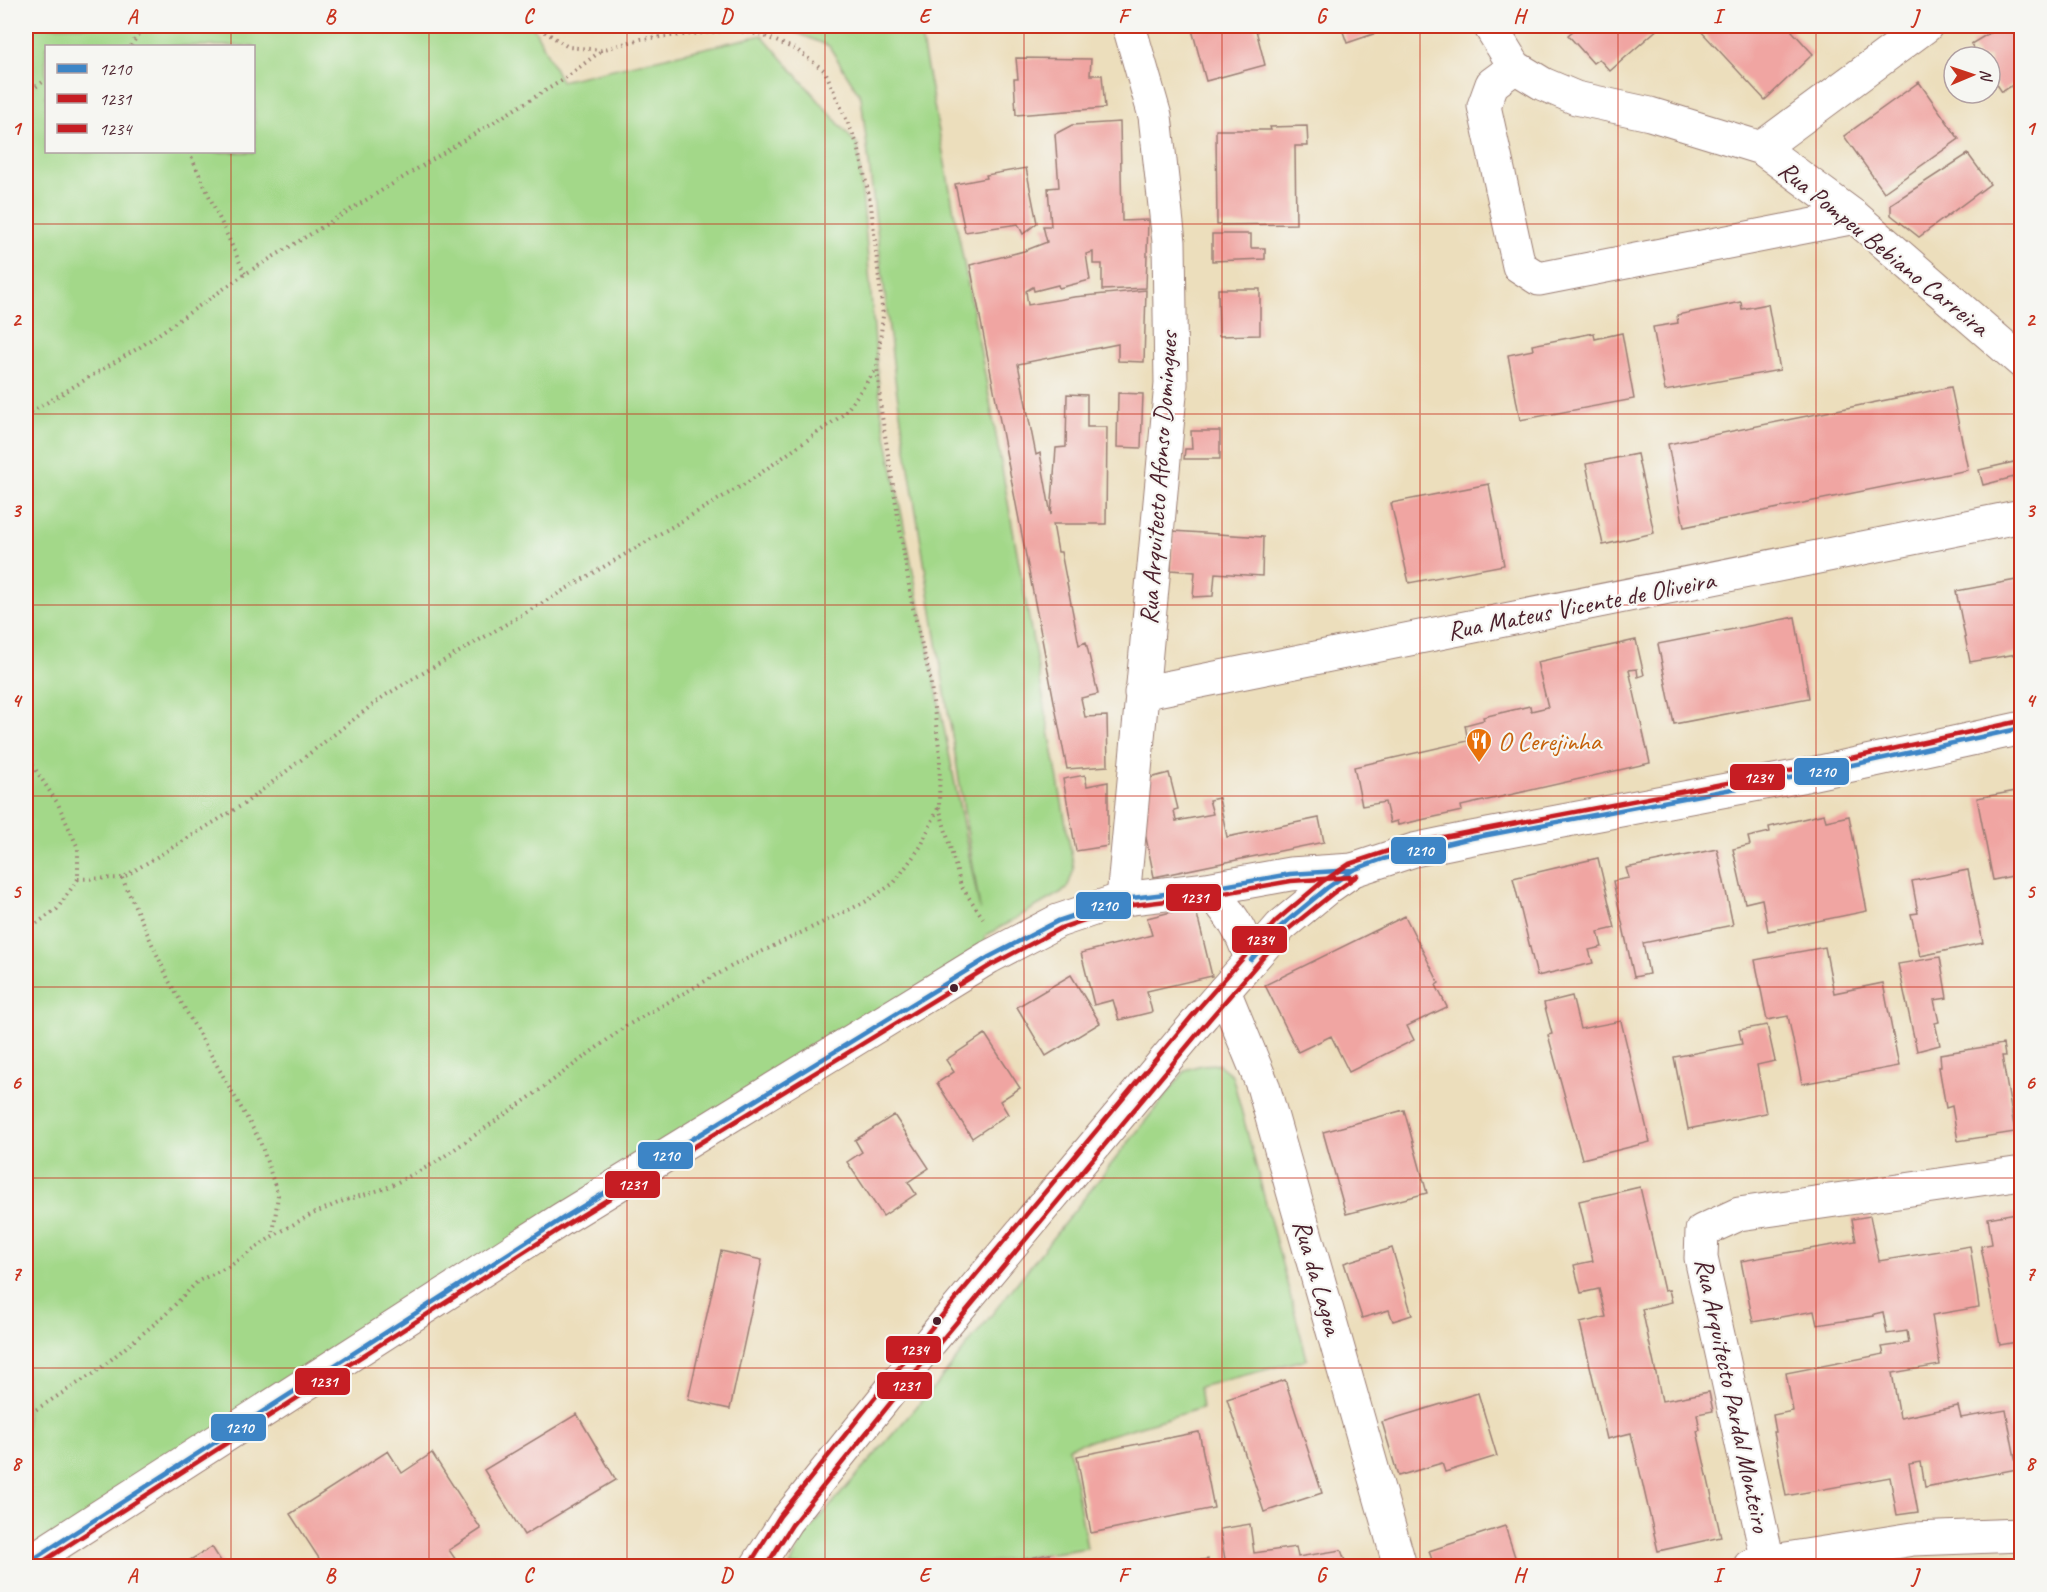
<svg xmlns="http://www.w3.org/2000/svg" width="2047" height="1592" font-family="Caveat,sans-serif">
<rect width="100%" height="100%" fill="#f6f6f2"/>
<filter id="ink" filterUnits="userSpaceOnUse"><feTurbulence type="fractalNoise" baseFrequency=".0167" numOctaves="2"/><feDisplacementMap in="SourceGraphic" scale="12" xChannelSelector="R" yChannelSelector="G"/><feConvolveMatrix kernelMatrix="1 2 1 2 8 2 1 2 1" color-interpolation-filters="sRGB"/></filter>
<filter id="wash" filterUnits="userSpaceOnUse"><feTurbulence type="fractalNoise" baseFrequency=".008" numOctaves="4" result="noise"/><feDisplacementMap in="SourceGraphic" scale="24" xChannelSelector="R" yChannelSelector="G"/><feGaussianBlur stdDeviation="1.35" result="paint"/><feColorMatrix in="noise" values="0 0 0 0 0 0 0 0 0 0 0 0 0 0 0 0 0 1.4 0 .05"/><feComposite in="paint" operator="in"/></filter>
<g filter="url(#wash)">
<rect width="100%" height="100%" fill="#ecdebc"/>
<path fill="#a3d889" stroke="#767c5a" stroke-width="1.5" fill-rule="evenodd" d="M26,26H533L561,81L762,35L858,146L881,410L980,910L896,387L861,97L829,46L780,26H919L986,380L1074,869L1067,889L985,936L989,957L26,1557ZM46,46H254V152H46Z
M1218,1064L1232,1075L1307,1359L1199,1387L1202,1408L1069,1447L1087,1548L966,1566H790L805,1535L939,1381L1186,1070L1201,1065Z"/>
<g id="blocks">
<path fill="#f0a5a2" d="M1191,26H1255L1265,65L1206,81Z
M1341,26H1397L1347,43Z
M1579,26H1661L1610,71L1599,59L1593,63L1568,35Z
M1701,26H1795L1796,27L1792,31L1813,54L1765,100L1698,28Z
M2001,26H2014L2022,37V79L2002,92L1990,74V57H1979L1971,44Z
M1016,58L1091,59L1090,75H1102L1105,108L1016,115L1014,79H1018Z
M1919,82L1959,139L1884,192L1844,136Z
M1120,122L1122,221L1148,220L1146,288L1102,290V264H1093V252L1086,254L1090,280L1059,288L1058,285L1034,291L1033,287L1026,291L1028,305L1074,297L1146,290L1144,362L1118,361V344L1018,364L1036,455L1040,453L1051,515L1056,448L1066,447L1067,394L1087,395V427H1107L1106,524H1053L1058,552H1061L1079,645L1086,642L1098,694L1081,698L1085,717L1107,716L1108,766L1067,769L970,265L1024,251L1047,242L1043,226H1051L1048,188L1059,187L1055,134L1072,125Z
M1307,126L1308,146H1295L1296,224L1217,225L1216,130H1271L1270,127Z
M1968,154L1990,184L1919,237L1891,215V204Z
M1026,168L1037,223L1023,234L1018,224L965,232L955,184L987,178L986,175Z
M1212,234H1251V248H1265V259L1212,261Z
M1218,289H1260V335L1219,336Z
M1741,302L1742,309L1768,304L1780,370L1665,391L1653,327L1678,323L1677,315Z
M1594,333L1595,339L1622,333L1634,399L1520,420L1508,355L1533,350L1532,345Z
M1951,387L1968,470L1684,527L1668,444Z
M1118,393L1143,394L1141,448L1117,447Z
M1191,431H1220V459H1184L1185,449H1192Z
M1637,454L1654,533L1603,545L1586,464Z
M2014,462L2018,476L1983,485L1979,470Z
M1489,484L1504,565L1409,583L1391,503Z
M1173,531L1263,537L1262,576L1215,573L1213,596L1193,597L1195,572L1171,570Z
M2022,579V653L1970,662L1956,591Z
M1795,617L1809,698L1674,724L1658,644Z
M1636,640L1644,675L1638,677L1637,669L1629,670L1650,763L1461,806L1462,811L1398,825L1397,821L1390,823L1385,802L1362,806L1354,767L1468,741L1465,725L1484,720L1483,717L1530,706L1531,711L1548,707L1537,662Z
M1169,773L1178,809L1174,810L1176,821L1213,814L1209,800L1219,798L1227,837L1319,818L1324,842L1154,877L1142,818V780Z
M1085,775L1087,786L1108,782V846L1076,851L1063,779Z
M2022,790V874L1993,880L1977,798Z
M1824,814L1826,821L1849,816L1867,911L1768,931L1762,899L1745,903L1733,849L1750,845L1748,837L1770,832L1769,827Z
M1717,849L1733,925L1643,943L1649,974L1634,977L1613,881L1629,878L1626,868Z
M1598,858L1615,928L1598,932L1602,947L1589,950L1593,963L1537,976L1513,878Z
M1968,870L1983,943L1920,956L1911,914L1918,913L1912,881Z
M1195,906L1212,976L1147,991L1152,1012L1119,1020L1113,1000L1094,1005L1081,953L1152,935L1147,918Z
M1405,916L1439,983L1436,985L1447,1007L1407,1026L1414,1040L1349,1072L1331,1036L1298,1052L1265,985Z
M1825,947L1834,993L1883,983L1899,1066L1802,1084L1788,1016L1767,1020L1755,960Z
M1940,957L1947,998L1934,1000L1939,1022L1935,1023L1940,1045L1917,1051L1898,964Z
M1071,975L1100,1023L1046,1056L1017,1007Z
M2022,983V1010H2020L2016,984Z
M1572,996L1580,1029L1621,1021L1650,1142L1582,1159L1548,1035L1552,1034L1544,1003Z
M1767,1025L1775,1061L1757,1065L1766,1113L1688,1129L1674,1057L1742,1044L1739,1030Z
M985,1034L1020,1088L1000,1101L1008,1114L972,1138L937,1083L954,1072L946,1060Z
M2003,1044L2005,1056H2002L2015,1132L1958,1141L1952,1106L1946,1108L1939,1067H1941L1940,1054Z
M1404,1110L1427,1193L1346,1214L1323,1132Z
M894,1115L929,1168L908,1182L916,1194L883,1216L847,1162L862,1152L855,1140Z
M1640,1187L1664,1291L1669,1290L1672,1302L1642,1309L1662,1401L1709,1392L1713,1411L1697,1414L1700,1430L1697,1431L1721,1537L1658,1551L1631,1433L1607,1439L1580,1323L1606,1317L1599,1289L1581,1293L1574,1265L1593,1261L1579,1201Z
M2022,1212V1341L2000,1345L1981,1246L1992,1244L1988,1218Z
M1870,1216L1879,1261L1970,1246L1979,1307L1932,1315L1940,1365L1892,1373L1900,1418L1958,1406L1961,1418L2006,1410L2017,1469L1925,1487L1921,1462L1909,1464L1918,1512L1897,1515L1890,1477L1786,1496L1774,1432H1776L1773,1415L1793,1411L1786,1373L1884,1354L1882,1347L1909,1343L1907,1331L1887,1334L1883,1312L1874,1314V1316L1817,1325L1814,1311L1753,1322L1741,1261L1856,1241L1852,1219Z
M1392,1248L1412,1315L1393,1321L1389,1310L1362,1318L1344,1263Z
M721,1251L762,1260L730,1409L688,1400Z
M1285,1380L1322,1493L1264,1512L1227,1399Z
M1478,1393L1497,1456L1445,1472L1442,1463L1398,1476L1382,1422Z
M577,1414L616,1480L524,1535L484,1470Z
M1199,1432L1214,1508L1091,1533L1077,1456Z
M388,1451L402,1473L432,1453L481,1529L449,1550L460,1566H324L290,1514Z
M1250,1524L1254,1553L1296,1547L1298,1557L1341,1550L1347,1566H1226L1220,1529Z
M1505,1526L1518,1566H1434L1429,1551Z
M212,1547L224,1566H180Z
M1050,1554L1052,1566H1010V1562Z
M1208,1559V1566H1164L1163,1565Z"/>
</g>
</g>
<g filter="url(#ink)">
<use href="#blocks" fill-opacity="0" stroke="#9b7e74" stroke-width="1.5"/>
<g fill="none" stroke-linecap="round" stroke-linejoin="round">
<defs>
<path id="minor" d="M1490,26L1515,67L1543,84L1576,98L1650,114L1761,148L1855,217L2022,362
M1515,67L1492,84L1484,106L1519,266L1539,279L1855,217
M1761,148L1926,26
M1141,693L2022,516
M1123,899L1171,384L1169,242L1155,116L1129,26
M1224,991L1263,1086L1400,1566
M1768,1562L1701,1258L1702,1231L1739,1214L2022,1173
M1750,1566L1768,1562L1913,1539L2022,1535"/>
<path id="tertiary" d="M1207,889C1229,910 1242,930 1251,960
M26,1564L562,1219L989,957L1058,921L1123,899L1207,889L1290,874L1353,870"/>
<path id="secondary" d="M757,1566L786,1521L920,1354L1203,1015L1281,926L1327,888L1353,870L1414,850L1467,839L1806,775L2022,728"/>
</defs>
<use href="#minor" stroke="#9b7e74" stroke-width="35"/>
<use href="#tertiary" stroke="#9b7e74" stroke-width="35"/>
<use href="#secondary" stroke="#9b7e74" stroke-width="35"/>
<path stroke="#9b7e74" stroke-width="4" stroke-dasharray="1.5 4.5" stroke-linecap="butt" d="M131,46L143,26
M26,93L46,80
M189,152L245,274
M26,415L140,347L245,274L561,81L601,51
M26,755L58,804L78,848V879L57,909L26,931
M939,807L961,886L983,918
M122,878L169,981L260,1141L278,1195L273,1235
M78,879L122,878L244,804L384,696L748,482L844,414L877,368
M26,1416L97,1371L164,1316L198,1281L230,1266L273,1236L310,1215L343,1201L386,1188L433,1164L533,1095L626,1026L732,966L865,902L894,883L921,846L939,806L940,755L930,678L912,604L881,410L877,367L883,316L871,205L858,146L825,71L797,50L762,35L733,30L641,39L601,50L568,47L544,31L539,26"/>
<use href="#minor" stroke="#fff" stroke-width="33"/>
<use href="#tertiary" stroke="#fff" stroke-width="33"/>
<use href="#secondary" stroke="#fff" stroke-width="33"/>
<defs>
<path id="bus-1" d="M1251,960L1281,926L1327,888L1353,870L1383,859L1467,839L1806,775L2022,728
M26,1564L562,1219L989,957L1058,921L1123,899L1207,889L1290,874L1353,870"/>
<path id="bus-2" d="M36,1566L566,1225L993,964L1061,928L1125,906L1208,896L1291,881L1353,877
M766,1566L792,1525L926,1359L1209,1020L1286,931L1332,894L1357,876"/>
<path id="bus-3" d="M751,1562L780,1516L914,1349L1197,1010L1276,921L1322,882L1349,864L1412,843L1805,768L2020,721"/>
</defs>
<use href="#bus-1" stroke="#f6f6f2" stroke-width="9"/>
<use href="#bus-2" stroke="#f6f6f2" stroke-width="9"/>
<use href="#bus-3" stroke="#f6f6f2" stroke-width="9"/>
<use href="#bus-1" stroke="#3d85c6" stroke-width="4.5"/>
<use href="#bus-2" stroke="#c61d23" stroke-width="4.5"/>
<use href="#bus-3" stroke="#c61d23" stroke-width="4.5"/>
</g>
</g>
<path fill="none" stroke="#c8321e" stroke-width="1.5" stroke-opacity="0.55" d="M231,26V46M429,26V1566M627,26V1566M825,26V1566M1024,26V1566M1222,26V1566M1420,26V1566M1618,26V1566M1816,26V1566M231,152V1566M26,224H2022M26,414H2022M26,605H2022M26,796H2022M26,987H2022M26,1178H2022M26,1368H2022"/>
<defs>
<symbol id="restaurant-pin" viewBox="-11 -11 22 30"><path d="M0 17L-7.5 6A9.5 9.5 0 1 1 7.5 6Z" fill="#e8710a" stroke="#f6f6f2"/><path d="M-5-6h1v4h1v-4h1v4h1v-4h1v5L-1.5 .5V6h-2V.5L-5-1ZM5-6V6H3V1.5H1.5Q1.5-4 5-6Z" fill="#fff"/></symbol>
</defs>
<g fill-rule="evenodd">
<use href="#restaurant-pin" x="1464" y="726" width="30" height="40"/>
</g>
<g fill="#4a1f2b" stroke="#f6f6f2" stroke-width="2">
<circle cx="954" cy="988" r="5"/>
<circle cx="937" cy="1321" r="5"/>
</g>
<g text-anchor="middle" stroke-width="4.5" stroke-linejoin="round" paint-order="stroke">
<g font-size="26" fill="#4a1f2b" stroke="#f6f6f2">
<text transform="translate(1884 248) rotate(39)" y="9">Rua Pompeu Bebiano Carreira</text>
<text transform="translate(1158 478) rotate(-86)" y="9">Rua Arquitecto Afonso Domingues</text>
<text transform="translate(1581 605) rotate(-11)" y="9">Rua Mateus Vicente de Oliveira</text>
<text transform="translate(1318 1277) rotate(74)" y="9">Rua da Lagoa</text>
<text transform="translate(1733 1395) rotate(78)" y="9">Rua Arquitecto Pardal Monteiro</text>
</g>
<g font-size="26" fill="#c56008" stroke="#f6f6f2" text-anchor="start">
<text x="1498" y="750">O Cerejinha</text>
</g>
</g>
<g stroke="#f6f6f2" stroke-width="2">
<rect x="1793" y="757" width="57" height="29" rx="6" fill="#3d85c6"/>
<rect x="1729" y="763" width="57" height="28" rx="6" fill="#c61d23"/>
<rect x="1390" y="836" width="57" height="29" rx="6" fill="#3d85c6"/>
<rect x="1165" y="883" width="57" height="29" rx="6" fill="#c61d23"/>
<rect x="1075" y="891" width="57" height="29" rx="6" fill="#3d85c6"/>
<rect x="1231" y="925" width="57" height="29" rx="6" fill="#c61d23"/>
<rect x="637" y="1141" width="57" height="29" rx="6" fill="#3d85c6"/>
<rect x="604" y="1170" width="57" height="29" rx="6" fill="#c61d23"/>
<rect x="885" y="1335" width="57" height="29" rx="6" fill="#c61d23"/>
<rect x="294" y="1367" width="57" height="29" rx="6" fill="#c61d23"/>
<rect x="876" y="1371" width="57" height="29" rx="6" fill="#c61d23"/>
<rect x="210" y="1413" width="57" height="29" rx="6" fill="#3d85c6"/>
</g>
<g font-size="16" text-anchor="middle" font-weight="bold" fill="#fff">
<text x="1821" y="777">1210</text>
<text x="1758" y="783">1234</text>
<text x="1419" y="856">1210</text>
<text x="1194" y="903">1231</text>
<text x="1103" y="911">1210</text>
<text x="1259" y="945">1234</text>
<text x="665" y="1161">1210</text>
<text x="632" y="1190">1231</text>
<text x="914" y="1355">1234</text>
<text x="323" y="1387">1231</text>
<text x="905" y="1391">1231</text>
<text x="239" y="1433">1210</text>
</g>
<rect width="2047" height="1592" fill="none" stroke="#f6f6f2" stroke-width="66"/>
<rect x="45" y="45" width="210" height="108" fill="#f6f6f2" stroke="#b1a0a2" stroke-width="1.5"/>
<rect x="57" y="64" width="30" height="9" fill="#3d85c6" stroke="#b1a0a2" stroke-width="1.5"/>
<text x="99" y="75" font-size="18" fill="#4a1f2b">1210</text>
<rect x="57" y="94" width="30" height="9" fill="#c61d23" stroke="#b1a0a2" stroke-width="1.5"/>
<text x="99" y="105" font-size="18" fill="#4a1f2b">1231</text>
<rect x="57" y="124" width="30" height="9" fill="#c61d23" stroke="#b1a0a2" stroke-width="1.5"/>
<text x="99" y="135" font-size="18" fill="#4a1f2b">1234</text>
<g transform="translate(1972 75) rotate(88)"><circle r="28" fill="#f6f6f2" stroke="#b1a0a2" stroke-width="1.5"/>
<path d="M0-4.5L10 22L0 15L-10 22Z" fill="#c8321e"/>
<text y="-9" font-size="16" font-weight="bold" text-anchor="middle" fill="#4a1f2b">N</text>
</g>
<rect x="33" y="33" width="1981" height="1526" fill="none" stroke="#c8321e" stroke-width="2"/>
<g font-size="20" text-anchor="middle" font-weight="bold" fill="#c8321e">
<text x="132" y="23">A</text>
<text x="330" y="23">B</text>
<text x="528" y="23">C</text>
<text x="726" y="23">D</text>
<text x="924" y="23">E</text>
<text x="1123" y="23">F</text>
<text x="1321" y="23">G</text>
<text x="1519" y="23">H</text>
<text x="1717" y="23">I</text>
<text x="1915" y="23">J</text>
<text x="16" y="135">1</text>
<text x="2030" y="135">1</text>
<text x="16" y="326">2</text>
<text x="2030" y="326">2</text>
<text x="16" y="517">3</text>
<text x="2030" y="517">3</text>
<text x="16" y="707">4</text>
<text x="2030" y="707">4</text>
<text x="16" y="898">5</text>
<text x="2030" y="898">5</text>
<text x="16" y="1089">6</text>
<text x="2030" y="1089">6</text>
<text x="16" y="1280">7</text>
<text x="2030" y="1280">7</text>
<text x="16" y="1470">8</text>
<text x="2030" y="1470">8</text>
<text x="132" y="1582">A</text>
<text x="330" y="1582">B</text>
<text x="528" y="1582">C</text>
<text x="726" y="1582">D</text>
<text x="924" y="1582">E</text>
<text x="1123" y="1582">F</text>
<text x="1321" y="1582">G</text>
<text x="1519" y="1582">H</text>
<text x="1717" y="1582">I</text>
<text x="1915" y="1582">J</text>
</g>
</svg>
